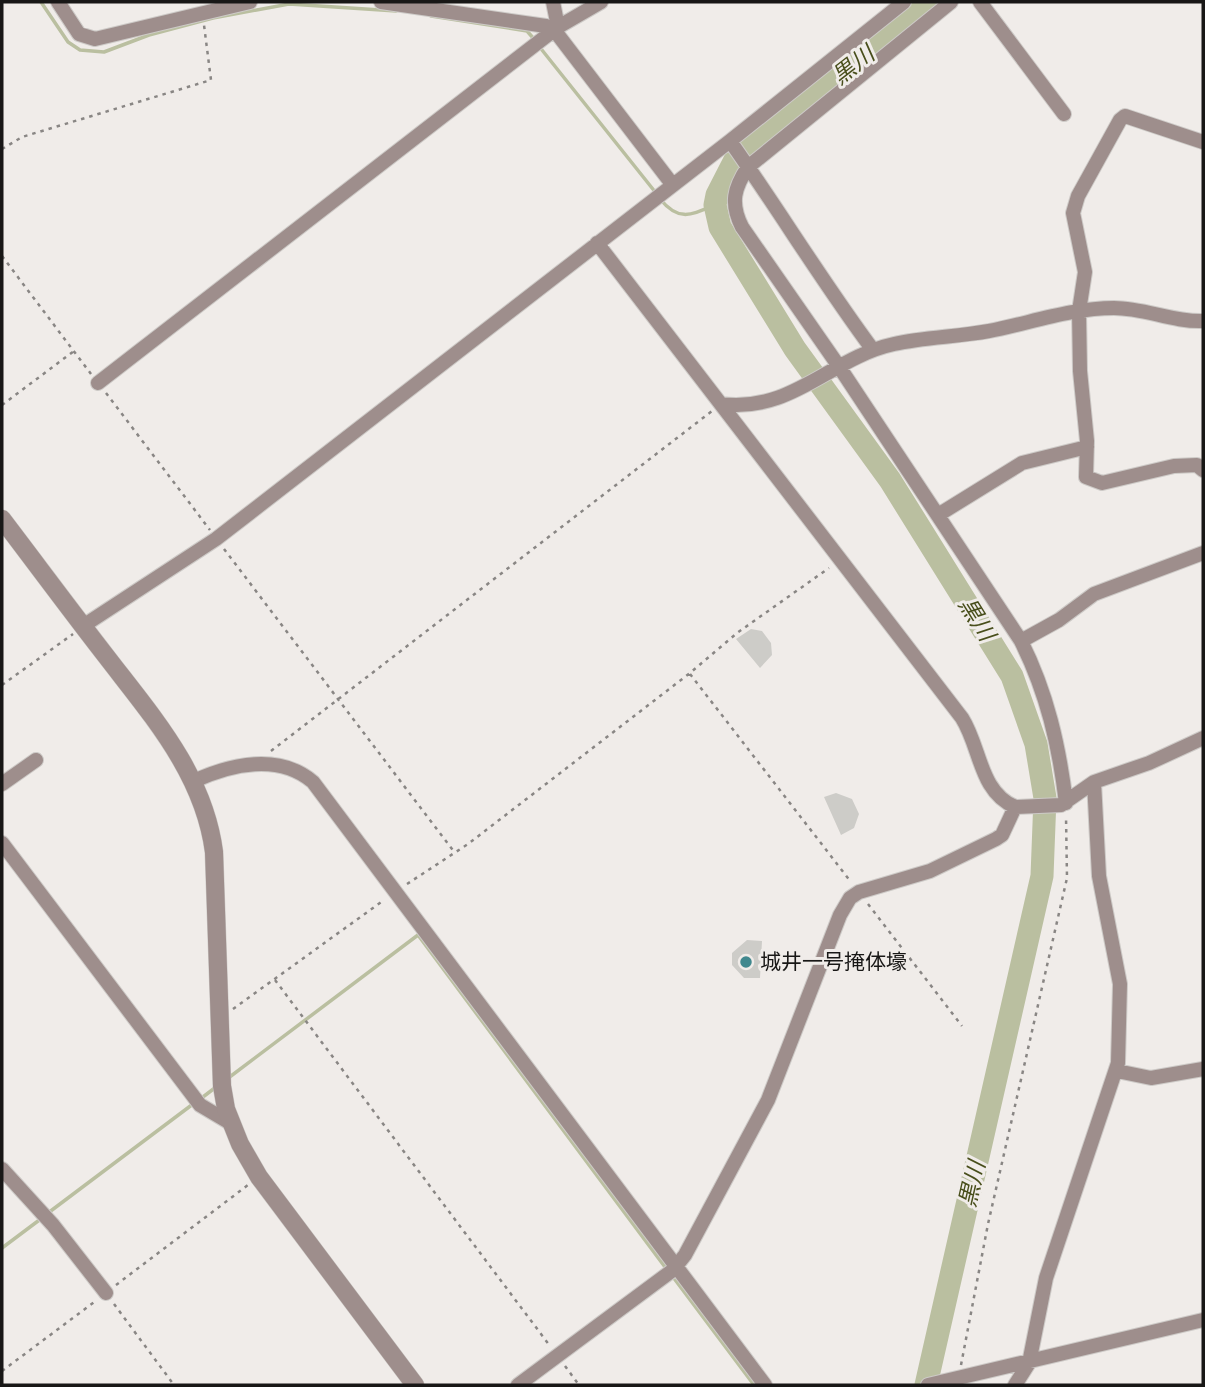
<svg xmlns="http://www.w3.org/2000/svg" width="1205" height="1387" font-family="Raleway,'Noto Sans JP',sans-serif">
<rect width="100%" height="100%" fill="#f0ece9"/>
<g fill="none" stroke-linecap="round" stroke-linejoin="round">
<path stroke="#babfa0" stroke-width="3.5" d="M41,2L68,42L80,50L104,52L149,35L213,18L289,4L396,11
M431,16L527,31L534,39
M538,45L656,193
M660,199C679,222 691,215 715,205
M227,1079L418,935L668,1271
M199,1100L216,1087
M48,1213L193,1104
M2,1248L42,1218
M673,1277L754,1385"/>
<path stroke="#babfa0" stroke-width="23" d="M926,1385L1042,876L1045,798L1036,744L1012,676L890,480L795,349L720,227L715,205L717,195L737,156L932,2"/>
</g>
<path fill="#cdccc8" d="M751,629L762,631L771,643L772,655L760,668L736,639Z
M836,793L852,799L859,814L854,828L841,835L824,797Z
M747,940L762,941L760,978H744L732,965V953Z"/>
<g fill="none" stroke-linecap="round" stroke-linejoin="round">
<defs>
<path id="minor" d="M58,2L79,34L95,39L250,2
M381,2L546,26L555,31L672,184
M553,2L558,27
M951,2L748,167C734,188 730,203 742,227L840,368L1021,641C1047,693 1059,745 1066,803
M980,2L1064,114
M730,141C779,210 823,283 873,350
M1203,142L1125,116L1120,120L1078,196L1073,213L1085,272L1079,311L1080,371L1087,441L1086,477L1102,483L1174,466L1197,465L1203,470
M597,243L962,718C981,748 979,791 1015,807
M98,383L558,27L601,2
M721,404C793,413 830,358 894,344C925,337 957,337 989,331C1030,323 1072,308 1114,308C1145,308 1172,322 1203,321
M938,515L1022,463L1087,447
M83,626L216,539L730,141L904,2
M1021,641L1059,620L1094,594L1203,553
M194,781C231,764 279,753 313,782L765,1385
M2,784L36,760
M2,843L200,1105L232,1124
M1117,1071L1151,1078L1203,1069
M2,1169L53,1225L106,1293
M518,1385L673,1270L685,1255L768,1100L840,915L850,898L859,892L930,871L996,839L1002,835L1015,807L1061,805L1094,782L1149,763L1203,738
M928,1385L1203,1320
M1015,1385L1029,1363L1046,1278L1118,1063L1120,984L1099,876L1094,782"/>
<path id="tertiary" d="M2,519C37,565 71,611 106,656C152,716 204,774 214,852L222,1086L226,1109L240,1144L259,1177L415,1385"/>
</defs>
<use href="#minor" stroke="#cdcac7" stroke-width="16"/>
<use href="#tertiary" stroke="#cdcac7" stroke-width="19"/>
<path stroke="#898684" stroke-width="2.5" stroke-dasharray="3.5 5" stroke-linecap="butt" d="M2,149L22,137L211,80L204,25
M2,256L91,374
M106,393L210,530
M2,405L74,351
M224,549L455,853
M690,674L851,882
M2,685L73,634
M271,751L712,411
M407,884L468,844L690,673L737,633L829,568
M868,904L962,1026
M275,980L550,1346
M233,1009L384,900
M116,1285L248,1185
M114,1304L174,1385
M961,1365L988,1224L1067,878L1066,816
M565,1366L579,1385
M2,1371L97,1300"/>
<use href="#minor" stroke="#9e8e8c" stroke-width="14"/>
<use href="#tertiary" stroke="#9e8e8c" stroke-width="18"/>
</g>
<circle fill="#40888e" stroke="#f0ece9" stroke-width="2.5" cx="746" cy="962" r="7"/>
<g text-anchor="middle" stroke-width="6" stroke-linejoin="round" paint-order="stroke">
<g font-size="21" fill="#181716" stroke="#f0ece9" text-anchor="start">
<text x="760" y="969">城井一号掩体壕</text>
</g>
<g font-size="23" font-style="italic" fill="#484e1b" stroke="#f0ece9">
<text transform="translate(853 65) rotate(-38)" y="8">黒川</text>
<text transform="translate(977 619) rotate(58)" y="8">黒川</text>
<text transform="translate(972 1184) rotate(-77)" y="8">黒川</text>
</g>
</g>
<rect width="1205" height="1387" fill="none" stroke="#181716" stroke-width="7"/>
</svg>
